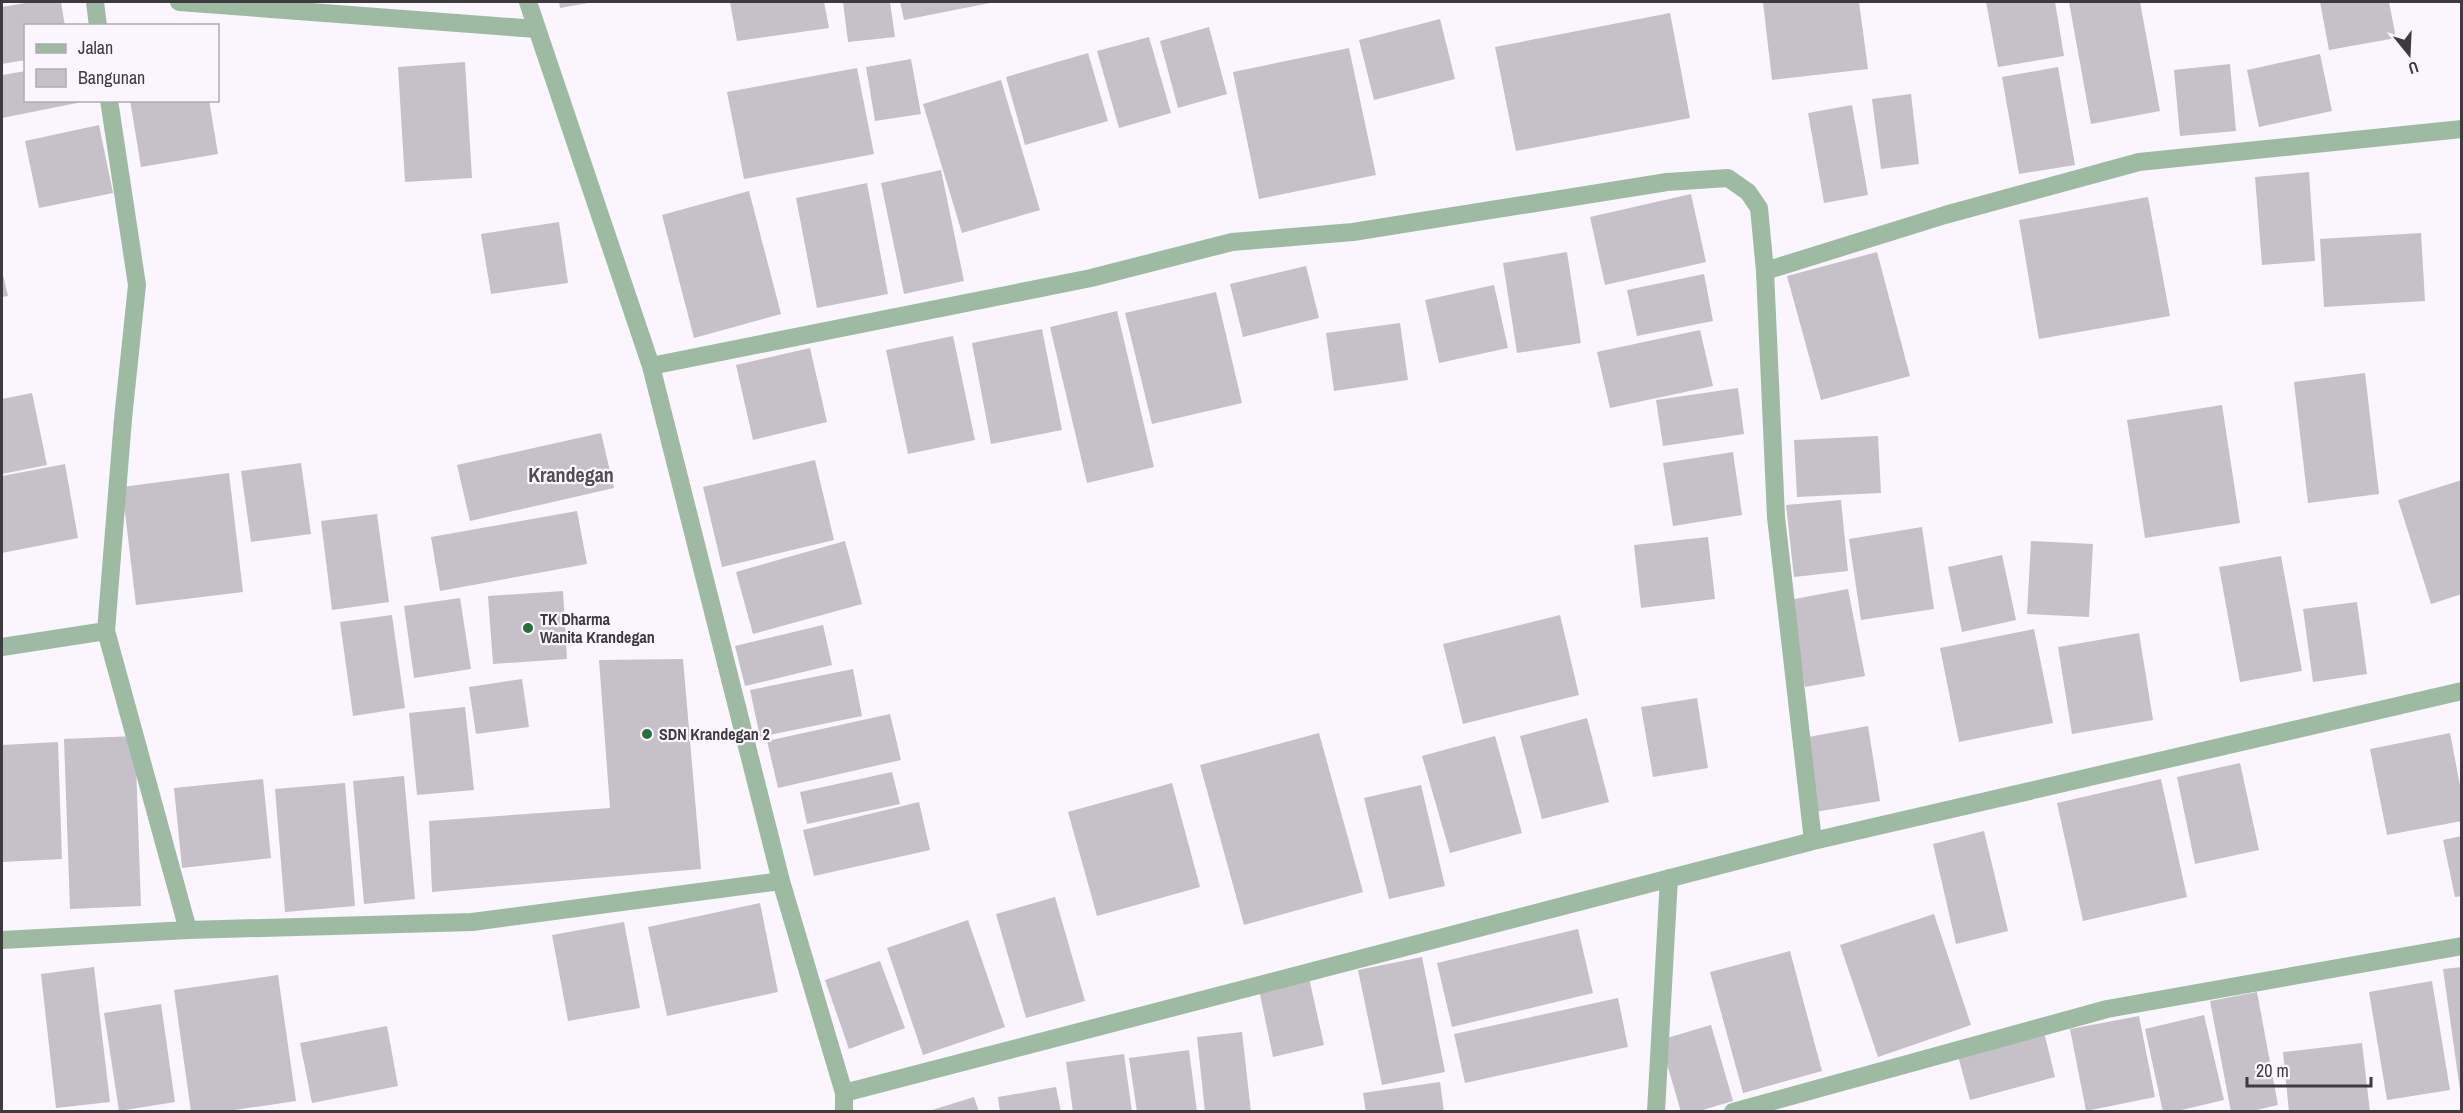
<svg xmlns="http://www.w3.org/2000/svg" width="2463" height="1113" font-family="'Archivo Narrow',sans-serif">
<rect width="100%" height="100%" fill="#fbf6fd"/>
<path fill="#c6c1c8" d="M31,2H61L65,26H26V60L2,64V7Z
M559,2H588V3L560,8Z
M730,2H824L829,28L737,41Z
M843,2H890L895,37L848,42Z
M900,2H990V3L904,20Z
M1763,2H1859L1868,69L1772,80Z
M1986,2H2055L2064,56L1998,67Z
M2069,2H2140L2160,111L2091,124Z
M2320,2H2389L2396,38L2329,50Z
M1670,13L1690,118L1516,151L1495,47Z
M1440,19L1455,79L1374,100L1359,40Z
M1209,27L1227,94L1178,108L1160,41Z
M1149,37L1171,113L1119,128L1097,51Z
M1349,48L1376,175L1259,199L1233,72Z
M1088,53L1108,121L1025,145L1006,77Z
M2320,54L2332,111L2259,127L2247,70Z
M911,59L921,114L875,121L866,67Z
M465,62L472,178L405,182L398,67Z
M2230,64L2236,131L2180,136L2174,70Z
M2058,67L2075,165L2019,174L2002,77Z
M857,68L874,154L744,179L727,92Z
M26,71V100H77V103L2,118V75Z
M1001,80L1040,210L962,233L923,104Z
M1911,94L1919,164L1881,169L1872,99Z
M130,100H209L218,154L141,167Z
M1852,105L1868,195L1824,203L1808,113Z
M99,125L113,193L39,208L25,141Z
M941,170L964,281L904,294L881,183Z
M2309,172L2315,261L2262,265L2255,177Z
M867,183L888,294L817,308L796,198Z
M749,191L781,314L694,338L662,215Z
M1691,194L1706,262L1605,285L1590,217Z
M2148,197L2170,316L2039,339L2019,220Z
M559,222L568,283L491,294L481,234Z
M2421,233L2425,301L2324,307L2320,239Z
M1567,252L1581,343L1517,353L1503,263Z
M1877,252L1910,376L1821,400L1787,276Z
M1306,266L1319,318L1243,337L1230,284Z
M2,271L8,296L2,297Z
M1704,274L1713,321L1637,336L1627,290Z
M1494,285L1508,348L1439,363L1425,300Z
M1216,292L1242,403L1152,424L1125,313Z
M1117,311L1154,467L1087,483L1050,327Z
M1400,323L1408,380L1334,391L1326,333Z
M1042,329L1062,430L991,444L972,343Z
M1700,330L1713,386L1610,408L1597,352Z
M953,336L975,440L908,454L886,350Z
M810,348L827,422L753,440L736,365Z
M2365,373L2379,494L2308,503L2294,382Z
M1738,388L1744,434L1663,446L1656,400Z
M32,393L47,465L2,474V399Z
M2222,405L2240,523L2145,538L2127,420Z
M601,433L614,488L470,521L457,465Z
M1878,436L1881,493L1797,497L1794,440Z
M1733,452L1742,515L1673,526L1663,463Z
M815,460L834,540L722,567L703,487Z
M301,463L311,534L251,542L241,471Z
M65,464L78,538L2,553V476Z
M229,473L243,592L136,605L122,487Z
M2462,480V594L2431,604L2398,500Z
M1841,500L1848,571L1794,577L1786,505Z
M577,511L587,564L440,591L431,537Z
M377,514L389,602L332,610L321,521Z
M1922,527L1934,609L1861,620L1849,539Z
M1708,537L1715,599L1641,608L1634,545Z
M845,541L862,604L753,634L736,572Z
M2031,541L2093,544L2089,617L2027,614Z
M2002,555L2016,620L1962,632L1948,567Z
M2281,556L2302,671L2240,682L2219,567Z
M1848,589L1865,676L1805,687L1789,600Z
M563,591L567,659L493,664L488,596Z
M460,598L471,669L414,678L404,606Z
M2357,602L2367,674L2313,682L2303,609Z
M392,615L405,708L353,716L340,622Z
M1560,615L1579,695L1463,724L1443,644Z
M823,625L832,665L745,686L735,646Z
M2034,629L2053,723L1959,742L1940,648Z
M2139,633L2153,720L2072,734L2058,647Z
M683,659L701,869L432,892L429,821L610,808L599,660Z
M853,669L862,716L760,737L750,690Z
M522,679L529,727L476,734L469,687Z
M1697,698L1708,768L1653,777L1641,707Z
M465,707L474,790L417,795L409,713Z
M890,714L901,760L778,788L767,741Z
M1587,718L1609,802L1542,819L1520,736Z
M1868,726L1880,801L1815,812L1803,738Z
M1319,733L1363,892L1244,925L1200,765Z
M2450,733L2462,796V821L2387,835L2370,749Z
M135,736L141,906L70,909L64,739Z
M1495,736L1522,833L1450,853L1422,756Z
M58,742L62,859L2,862V745Z
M2240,763L2259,850L2195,864L2177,777Z
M892,772L900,804L807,824L800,792Z
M404,776L415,899L364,904L353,781Z
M263,779L271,858L182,868L174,788Z
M2161,779L2187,897L2083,921L2057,803Z
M345,783L355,906L285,912L275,789Z
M1172,783L1200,887L1097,916L1068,812Z
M1421,785L1445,886L1389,899L1364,798Z
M919,802L930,850L814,876L803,830Z
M1984,831L2008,931L1956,944L1933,844Z
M2462,836V896L2455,897L2443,840Z
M1055,897L1085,1001L1026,1018L996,914Z
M760,903L778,992L667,1016L648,927Z
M1934,914L1971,1025L1878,1057L1840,945Z
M968,920L1005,1027L923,1055L887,948Z
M624,922L640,1008L568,1021L552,935Z
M1578,929L1593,993L1452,1027L1437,963Z
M1790,951L1822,1071L1743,1093L1710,972Z
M1422,957L1445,1072L1382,1085L1358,970Z
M880,961L905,1028L849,1049L825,980Z
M94,967L110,1102L56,1108L41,974Z
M2462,967V1090H2460L2443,969Z
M278,975L296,1101L221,1112H191L174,990Z
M1309,978L1324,1045L1273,1057L1259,990Z
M2432,981L2450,1090L2387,1100L2369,992Z
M2257,992L2278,1105L2248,1112H2231L2210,1001Z
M1618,998L1628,1047L1465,1083L1454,1034Z
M161,1004L175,1102L119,1111L104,1013Z
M2204,1015L2224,1100L2173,1112H2163L2145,1029Z
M2139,1016L2155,1097L2086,1111L2070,1029Z
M1711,1025L1733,1101L1696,1112H1681L1660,1040Z
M387,1026L398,1086L312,1103L300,1043Z
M1242,1032L1251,1112H1205L1197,1037Z
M2044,1032L2055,1077L1970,1100L1958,1056Z
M2362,1043L2370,1112H2289L2283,1052Z
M1189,1050L1197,1112H1137L1129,1058Z
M1124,1054L1132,1112H1073L1066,1062Z
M1440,1082L1444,1112H1366L1363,1093Z
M1056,1087L1061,1112H1000L998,1097Z
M974,1097L979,1112H930L929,1111Z"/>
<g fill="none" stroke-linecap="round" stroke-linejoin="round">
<path stroke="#9ebaa3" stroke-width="18" d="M95,2L98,26
M179,2L536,29
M528,2L651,366L781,881L844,1093V1112
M109,100L137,285L123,419L106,631L188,930
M1765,271L1945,215L2139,162L2462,129
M651,366L1091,278L1232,242L1353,232L1667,182L1728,178L1748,192L1759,208L1765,271L1776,517L1813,841
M2,647L106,631
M2,940L188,930L472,922L781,881
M844,1093L1813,841L2462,691
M1656,1112L1669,878
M1733,1112L2107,1009L2462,946"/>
</g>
<g fill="#26703e" stroke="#fbf6fd" stroke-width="2">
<circle cx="528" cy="628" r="6"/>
<circle cx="647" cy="734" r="6"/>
</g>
<g text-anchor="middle" stroke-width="4.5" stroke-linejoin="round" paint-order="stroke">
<g font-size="16" font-weight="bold" fill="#3d3b3d" stroke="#fbf6fd" text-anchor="start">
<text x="540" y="625">TK Dharma<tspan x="540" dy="18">Wanita Krandegan</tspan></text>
<text x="659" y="740">SDN Krandegan 2</text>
</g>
<g font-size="20" font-weight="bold" fill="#504c52" stroke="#fbf6fd">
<text x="571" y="482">Krandegan</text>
</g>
</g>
<rect width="2463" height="1113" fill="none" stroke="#3d3b3d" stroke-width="6"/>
<rect x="24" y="24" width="195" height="78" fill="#fbf6fd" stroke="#afabb0" stroke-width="1.5"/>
<rect x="36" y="44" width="30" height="9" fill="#9ebaa3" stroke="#afabb0" stroke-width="1.5"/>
<text x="78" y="54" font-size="18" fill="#3d3b3d">Jalan</text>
<rect x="36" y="69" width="30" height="18" fill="#c6c1c8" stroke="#afabb0" stroke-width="1.5"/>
<text x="78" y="84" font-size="18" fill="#3d3b3d">Bangunan</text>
<g transform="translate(2409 54) rotate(162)" stroke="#fbf6fd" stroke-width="4.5" paint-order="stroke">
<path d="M0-4.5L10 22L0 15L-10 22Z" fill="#3d3b3d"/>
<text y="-9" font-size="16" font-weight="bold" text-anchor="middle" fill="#3d3b3d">U</text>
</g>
<path d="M2247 1077v9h124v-9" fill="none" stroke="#3d3b3d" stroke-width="3"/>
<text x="2256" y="1077" font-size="18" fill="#3d3b3d" stroke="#fbf6fd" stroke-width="4.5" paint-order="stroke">20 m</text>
</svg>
